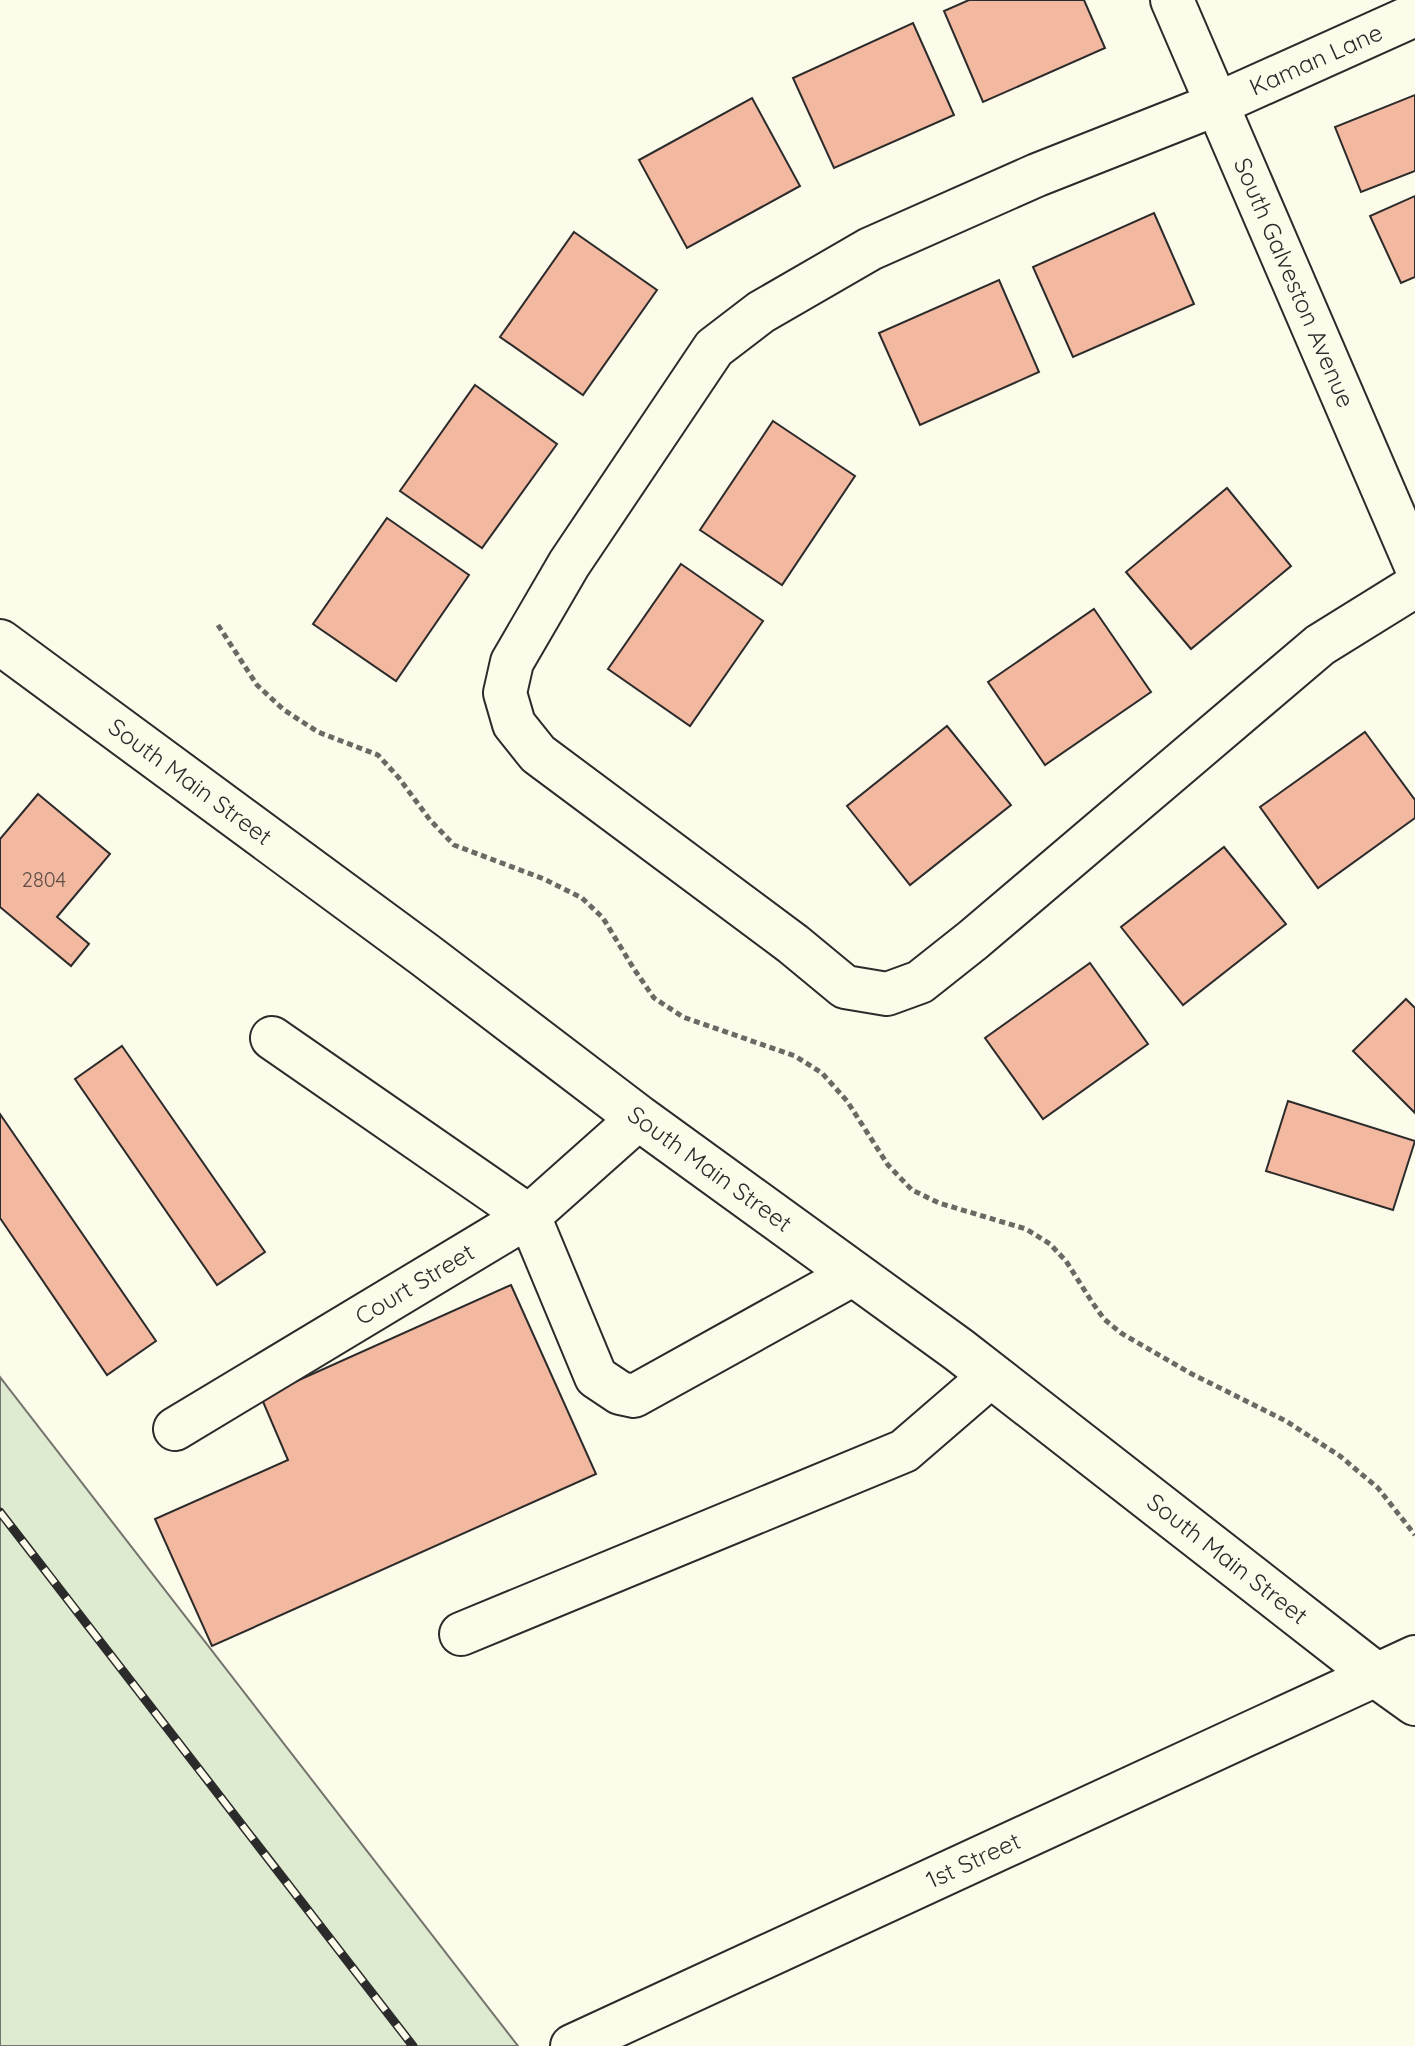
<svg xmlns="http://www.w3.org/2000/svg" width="1415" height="2046" font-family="Quicksand,sans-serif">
<rect width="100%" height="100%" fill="#fdfbea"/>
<path fill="#deebd1" stroke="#74746e" stroke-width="2" d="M0,1377L518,2046H0Z"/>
<path fill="#f2b8a0" stroke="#2b2b2b" stroke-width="2" d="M969,0H1084L1105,48L983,102L944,11Z
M913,23L954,115L834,168L793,78Z
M1415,95V171L1361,192L1335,127Z
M752,98L800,186L687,248L639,160Z
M1415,196V277L1401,283L1370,216Z
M1154,213L1194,304L1073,357L1033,267Z
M574,232L657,290L583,395L500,337Z
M999,280L1039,372L920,425L879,333Z
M475,385L557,444L482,548L400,491Z
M773,421L855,476L782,585L700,530Z
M1227,488L1291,566L1191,649L1126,572Z
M387,518L469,575L396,681L313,624Z
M681,564L763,621L690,726L608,669Z
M1094,609L1151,692L1045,765L988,682Z
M947,726L1011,805L910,885L847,806Z
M1365,732L1415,800V818L1318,888L1260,807Z
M38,794L110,854L57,917L89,944L71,966L0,907V839Z
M1224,847L1286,924L1183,1005L1121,927Z
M1090,963L1148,1044L1043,1119L985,1038Z
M1406,999L1415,1008V1113L1353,1051Z
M122,1046L265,1252L217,1285L75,1079Z
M1288,1101L1415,1141L1393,1210L1266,1171Z
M0,1114L156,1341L107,1375L0,1218Z
M511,1285L596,1474L212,1646L155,1519L288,1460L261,1397Z"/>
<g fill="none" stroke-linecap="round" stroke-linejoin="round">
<defs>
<g id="minor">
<path id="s1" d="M1172,0L1415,564"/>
<path d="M1415,15L1217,104L1037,175L870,249L761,312L714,348L569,564L512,662L505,693L514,724L538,754L793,944L845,987L887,994L920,982L973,940L1320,645L1415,586"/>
<path d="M272,1038L529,1216L596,1377L620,1393L634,1396L854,1274"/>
<path id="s2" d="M175,1429L529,1216L639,1118"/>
<path d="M461,1634L904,1451L992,1375"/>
<path id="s3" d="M572,2046L1415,1657"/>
</g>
<g id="major">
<path id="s4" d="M0,642L425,955L639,1118L959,1350L1376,1675L1415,1703"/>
</g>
</defs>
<use href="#minor" stroke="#2b2b2b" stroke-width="46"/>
<use href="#major" stroke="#2b2b2b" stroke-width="48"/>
<path stroke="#6a6964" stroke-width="5" stroke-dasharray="6 4" stroke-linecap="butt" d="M218,625L257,685L284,710L318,732L378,755L399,778L430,820L454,845L544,879L582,898L603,918L634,969L654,998L683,1017L795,1056L822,1073L847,1101L888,1165L912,1190L939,1203L1026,1229L1050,1244L1066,1261L1092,1302L1104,1319L1121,1333L1190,1373L1286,1421L1340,1456L1378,1488L1415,1535"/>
<use href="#minor" stroke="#fdfbea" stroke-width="42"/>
<use href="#major" stroke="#fdfbea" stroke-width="44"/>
<defs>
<path id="rail" d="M0,1512L413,2046"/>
</defs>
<use href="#rail" stroke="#2b2b2b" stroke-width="9"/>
<use href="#rail" stroke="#fdfbea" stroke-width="6" stroke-dasharray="18" stroke-linecap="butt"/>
</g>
<g text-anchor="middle" stroke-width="6" stroke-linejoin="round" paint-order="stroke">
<g font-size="20" fill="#5d4e48">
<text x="44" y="887">2804</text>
</g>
<g font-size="24" fill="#2b2b2b" stroke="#fdfbea">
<text transform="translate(1316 60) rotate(-24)" y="8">Kaman Lane</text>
<text dy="8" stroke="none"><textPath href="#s1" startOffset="308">South Galveston Avenue</textPath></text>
<text dy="8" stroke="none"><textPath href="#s4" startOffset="236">South Main Street</textPath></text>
<text dy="8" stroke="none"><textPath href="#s4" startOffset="884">South Main Street</textPath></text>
<text dy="8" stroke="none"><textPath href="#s2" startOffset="280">Court Street</textPath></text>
<text dy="8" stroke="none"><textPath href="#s4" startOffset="1532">South Main Street</textPath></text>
<text dy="8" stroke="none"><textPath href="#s3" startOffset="442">1st Street</textPath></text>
</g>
</g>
</svg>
